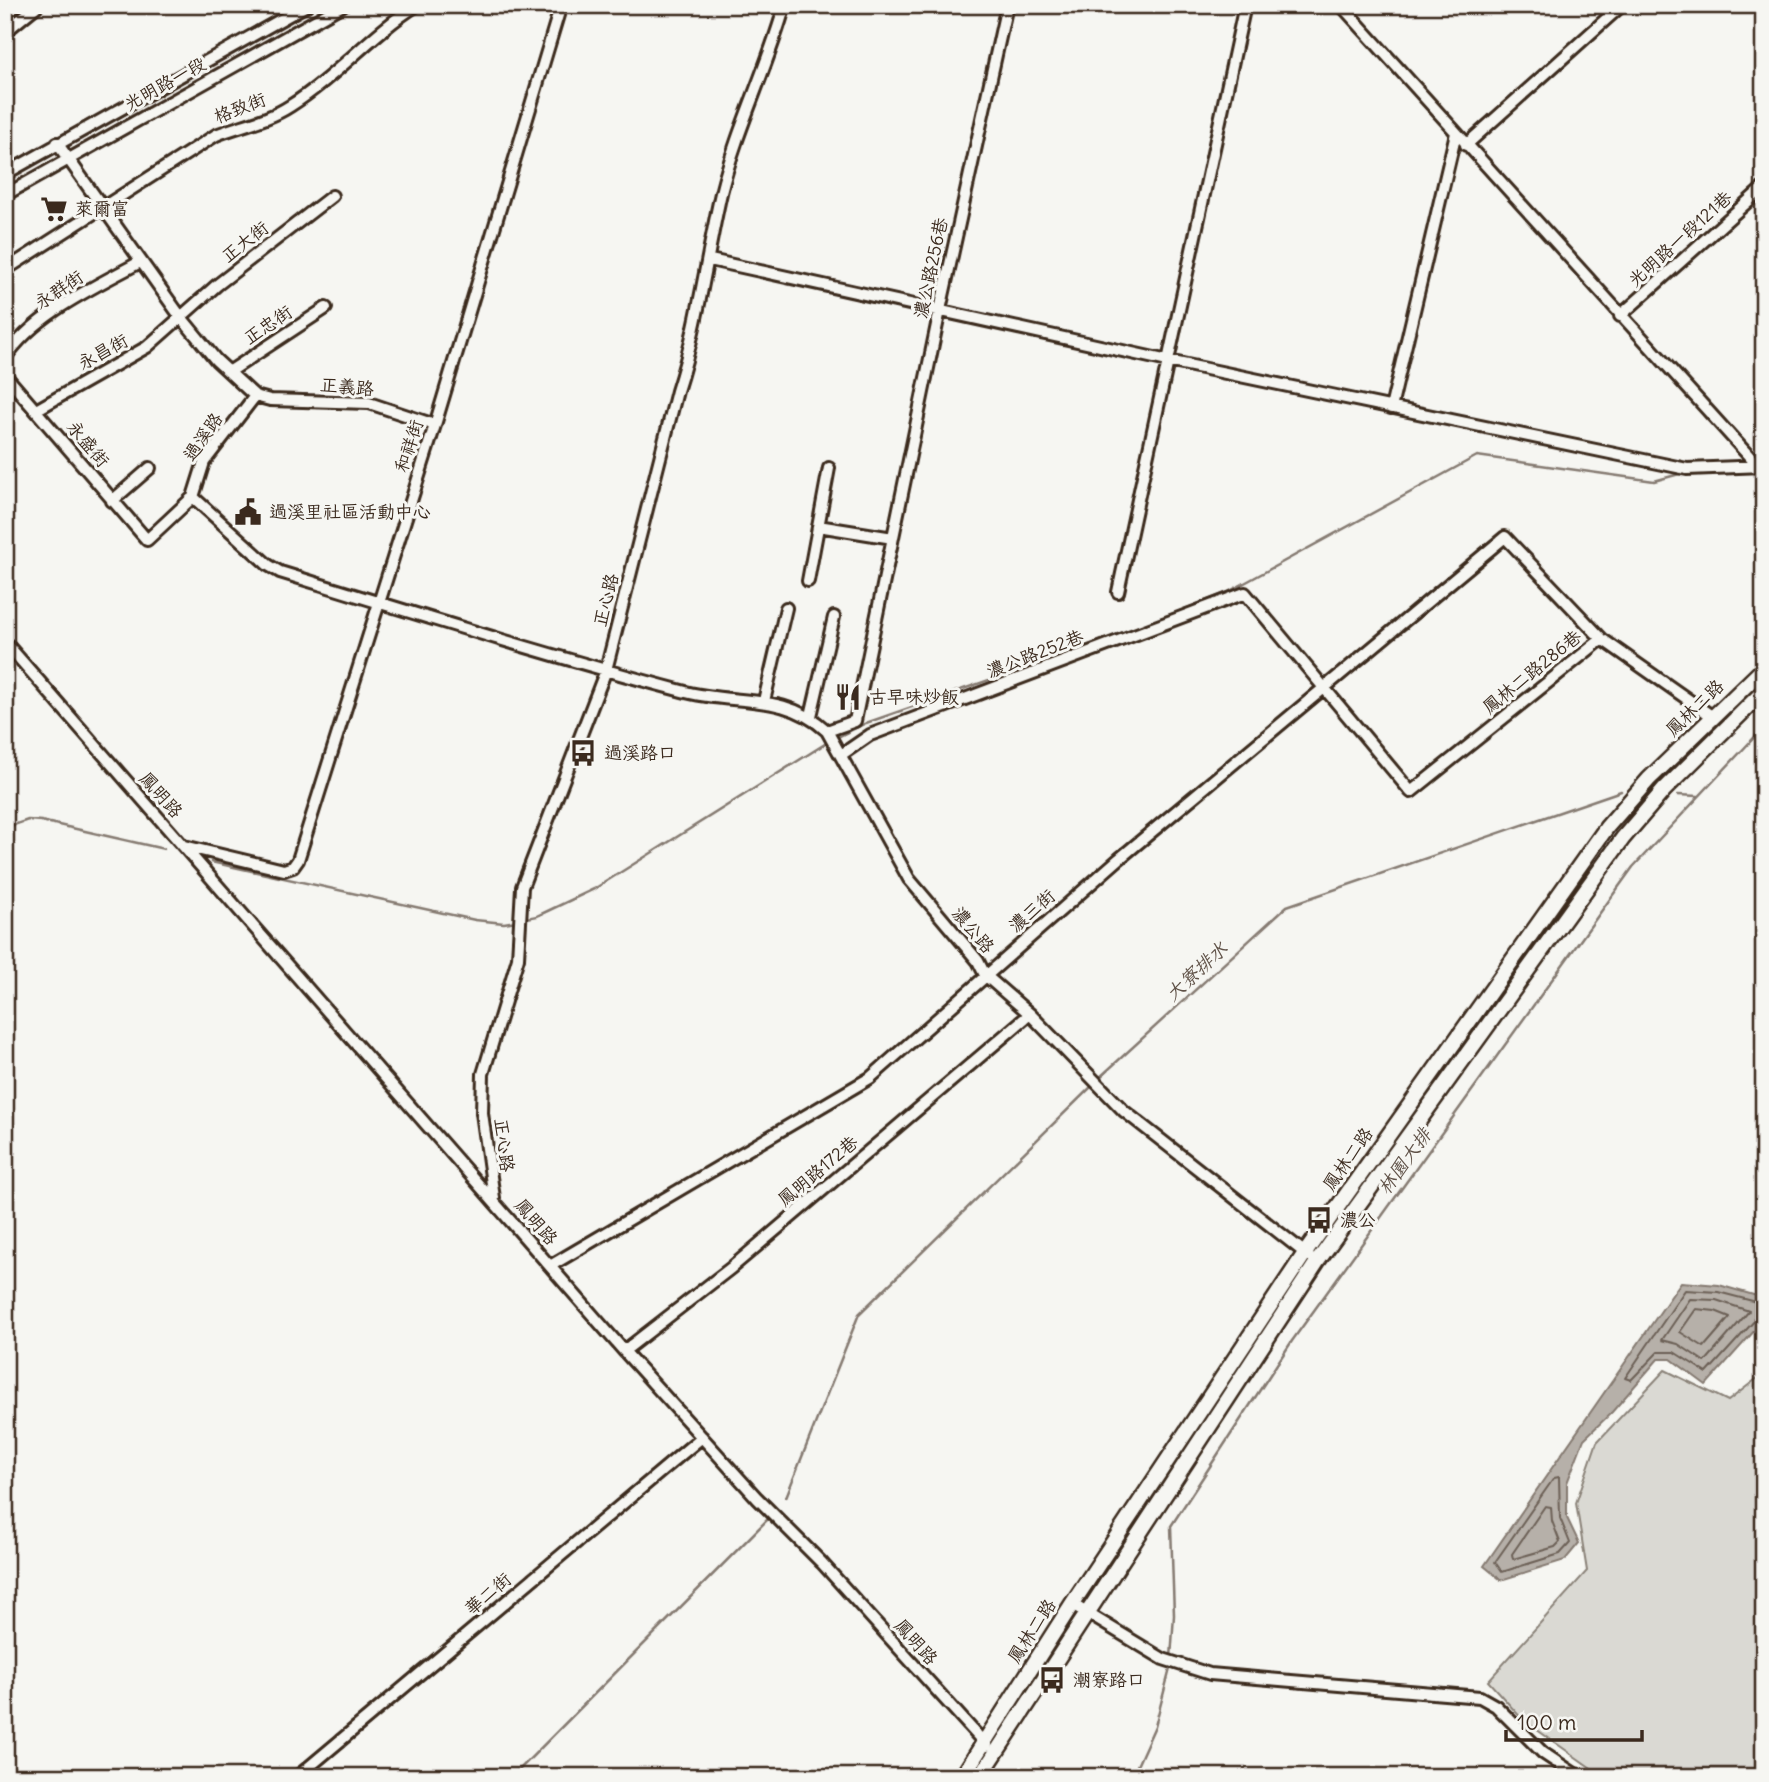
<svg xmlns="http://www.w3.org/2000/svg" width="1769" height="1782" font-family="Delius,'LXGW WenKai TC',sans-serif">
<rect width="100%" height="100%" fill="#f6f6f2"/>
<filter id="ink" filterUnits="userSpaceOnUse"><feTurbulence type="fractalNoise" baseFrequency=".0143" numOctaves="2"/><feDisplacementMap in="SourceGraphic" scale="14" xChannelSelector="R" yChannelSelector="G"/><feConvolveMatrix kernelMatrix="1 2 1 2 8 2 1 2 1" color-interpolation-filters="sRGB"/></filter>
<g filter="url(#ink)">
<path fill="#dad9d3" stroke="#8a8278" stroke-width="2" d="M1665,1370L1728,1401L1764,1373V1777H1604L1523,1720L1488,1681L1587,1571L1576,1503L1597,1442Z"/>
<path fill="#b6b0a9" stroke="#857a71" stroke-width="2" d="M1681,1282L1719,1285L1764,1298V1320L1706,1385L1671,1359H1658L1612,1412L1584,1439L1567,1483V1518L1579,1543L1565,1560L1501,1580L1484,1566Z"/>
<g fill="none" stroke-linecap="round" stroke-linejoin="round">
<path stroke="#6c6056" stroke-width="2" d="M1690,1299L1716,1300L1749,1311L1705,1362L1678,1344L1662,1340Z
M1764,1304L1718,1292L1685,1290L1625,1378L1631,1380L1658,1352H1674L1707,1373L1756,1319L1764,1317
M1696,1309L1715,1311L1730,1317L1704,1347L1680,1332Z
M1559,1477L1560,1518L1570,1543L1560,1554L1502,1572L1495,1562L1554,1478Z
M1545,1506L1551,1507L1552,1521L1560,1542L1555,1547L1513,1559L1512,1554Z"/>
<path stroke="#857a71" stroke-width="2.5" d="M834,739L866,723L1129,631L1228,592L1477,456L1654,481L1683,473
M1678,795L1698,796
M5,828L28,820L41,821L164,849
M211,862L475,920L504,923L516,921
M522,919L537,916L594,889L828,742
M1098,1079L1287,906L1621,791
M786,1497L859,1314L1094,1084
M1171,1658L1174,1615L1171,1526L1292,1341L1633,867L1764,727
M512,1777L768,1519
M1132,1777L1155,1726L1171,1665"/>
<defs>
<path id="minor" d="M1341,5L1758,466
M5,32L38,5
M57,143L180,316L216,360L255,396L204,462L193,497L268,565L280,572C413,613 547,655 682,691C734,706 784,691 827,731L909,879L978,961L985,975L1030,1014L1124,1111L1309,1256
M1466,145L1622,5
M5,174L307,5
M5,195L343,5
M710,260L1168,361L1687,469L1764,466
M5,270L216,135C241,125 267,121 290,106C336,77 371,34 417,5
M1620,316L1764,187
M5,358C36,313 93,288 140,262
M229,372L326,308
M5,375L147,540L193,497
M255,396L270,400L369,403L435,425
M1391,408L1456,133
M36,410L147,347L217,285L332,196
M112,501L150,468
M818,526L893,538
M808,581L829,468
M1118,592L1245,5
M5,642L624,1351L757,1498L822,1563L987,1746
M764,701L786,608
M811,716L834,617
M827,731L855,721L940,310L1007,5
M841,755L870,735L1245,593L1411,792L1602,639L1713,717
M184,846L284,870L293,867L298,860L435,425L561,5
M494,1198L482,1113L483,1074L518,958L522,887L606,670L677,391C698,326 706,259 721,193C737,128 767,69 785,5
M550,1266L870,1078L1119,859L1505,537L1602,639
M624,1351L731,1268L1030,1014
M1072,1604L1163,1659L1210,1674L1480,1697L1496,1706L1543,1753L1579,1777
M297,1777L702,1437"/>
<path id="major" d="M962,1777L1072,1604L1305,1253L1607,827L1649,779L1764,668
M980,1777L1317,1262L1623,838L1664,790L1764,691"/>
</defs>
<use href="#minor" stroke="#3b2a1e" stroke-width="16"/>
<use href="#major" stroke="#3b2a1e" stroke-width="19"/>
<use href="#minor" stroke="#f6f6f2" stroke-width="10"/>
<use href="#major" stroke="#f6f6f2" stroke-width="14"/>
</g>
</g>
<defs>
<symbol id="supermarket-bare" viewBox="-9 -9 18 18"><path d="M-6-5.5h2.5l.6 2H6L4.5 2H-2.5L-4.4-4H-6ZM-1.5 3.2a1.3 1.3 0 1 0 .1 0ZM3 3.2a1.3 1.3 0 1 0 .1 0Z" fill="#3b2a1e" stroke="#f6f6f2" stroke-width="2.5" paint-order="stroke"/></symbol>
<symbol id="civic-bare" viewBox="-9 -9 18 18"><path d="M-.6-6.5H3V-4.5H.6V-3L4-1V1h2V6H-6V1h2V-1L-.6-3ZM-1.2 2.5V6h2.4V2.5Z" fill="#3b2a1e" stroke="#f6f6f2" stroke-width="2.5" paint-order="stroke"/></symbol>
<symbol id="restaurant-bare" viewBox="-9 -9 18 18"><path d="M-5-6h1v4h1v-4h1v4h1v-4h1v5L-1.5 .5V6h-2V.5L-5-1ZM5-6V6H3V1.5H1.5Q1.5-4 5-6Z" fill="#3b2a1e" stroke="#f6f6f2" stroke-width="2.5" paint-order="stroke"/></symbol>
<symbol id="bus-bare" viewBox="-9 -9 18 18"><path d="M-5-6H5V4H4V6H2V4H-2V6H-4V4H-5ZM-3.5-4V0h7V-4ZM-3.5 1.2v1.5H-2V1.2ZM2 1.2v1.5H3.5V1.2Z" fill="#3b2a1e" stroke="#f6f6f2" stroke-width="2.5" paint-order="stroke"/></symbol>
</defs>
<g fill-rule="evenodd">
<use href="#supermarket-bare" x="35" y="190" width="38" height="38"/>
<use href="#civic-bare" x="229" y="493" width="38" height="38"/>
<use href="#restaurant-bare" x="829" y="678" width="38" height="38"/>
<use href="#bus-bare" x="564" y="734" width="38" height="38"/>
<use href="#bus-bare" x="1300" y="1201" width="38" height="38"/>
<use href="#bus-bare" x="1033" y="1661" width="38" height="38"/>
</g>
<g text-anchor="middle" stroke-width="6" stroke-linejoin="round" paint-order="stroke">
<g font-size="18" fill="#3b2a1e" stroke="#f6f6f2">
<text transform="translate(165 84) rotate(-29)" y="6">光明路一段</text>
<text transform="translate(240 108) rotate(-21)" y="6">格致街</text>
<text transform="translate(1680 239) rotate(-42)" y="6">光明路一段121巷</text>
<text transform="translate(245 242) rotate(-38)" y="6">正大街</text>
<text transform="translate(931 268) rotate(-78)" y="6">濃公路256巷</text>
<text transform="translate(59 290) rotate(-34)" y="6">永群街</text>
<text transform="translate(268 325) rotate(-34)" y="6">正忠街</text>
<text transform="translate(103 352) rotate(-29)" y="6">永昌街</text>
<text transform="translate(347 387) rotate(5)" y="6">正義路</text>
<text transform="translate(203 437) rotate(-55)" y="6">過溪路</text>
<text transform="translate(88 444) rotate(50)" y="6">永盛街</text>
<text transform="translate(409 446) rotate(-72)" y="6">和祥街</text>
<text transform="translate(606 600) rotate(-76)" y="6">正心路</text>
<text transform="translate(1035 654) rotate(-21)" y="6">濃公路252巷</text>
<text transform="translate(1532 672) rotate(-39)" y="6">鳳林二路286巷</text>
<text transform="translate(1695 708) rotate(-44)" y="6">鳳林二路</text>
<text transform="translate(161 795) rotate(48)" y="6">鳳明路</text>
<text transform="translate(1032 911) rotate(-41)" y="6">濃三街</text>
<text transform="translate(973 930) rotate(50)" y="6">濃公路</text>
<text transform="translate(504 1145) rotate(83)" y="6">正心路</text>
<text transform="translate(1348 1159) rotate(-55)" y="6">鳳林二路</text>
<text transform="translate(818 1171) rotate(-40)" y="6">鳳明路172巷</text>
<text transform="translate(536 1222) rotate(49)" y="6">鳳明路</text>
<text transform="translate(488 1594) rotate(-40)" y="6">華二街</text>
<text transform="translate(1032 1631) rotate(-57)" y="6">鳳林二路</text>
<text transform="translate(916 1642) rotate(48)" y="6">鳳明路</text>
</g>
<g font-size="18" fill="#3b2a1e" stroke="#f6f6f2" text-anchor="start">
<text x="75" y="215">萊爾富</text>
<text x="269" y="518">過溪里社區活動中心</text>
<text x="869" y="703">古早味炒飯</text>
<text x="604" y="759">過溪路口</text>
<text x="1340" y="1226">濃公</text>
<text x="1073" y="1686">潮寮路口</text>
</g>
<g font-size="19" font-style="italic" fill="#605248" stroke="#f6f6f2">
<text transform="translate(1196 971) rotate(-43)" y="7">大寮排水</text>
<text transform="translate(1404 1161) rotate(-54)" y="7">林園大排</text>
</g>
</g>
<rect width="1769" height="1782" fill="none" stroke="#f6f6f2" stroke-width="28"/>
<rect x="14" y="14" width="1741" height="1754" fill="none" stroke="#3b2a1e" stroke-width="2.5" filter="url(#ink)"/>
<path d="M1506 1730v10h136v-10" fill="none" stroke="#3b2a1e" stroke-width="3.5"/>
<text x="1517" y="1730" font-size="21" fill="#3b2a1e" stroke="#f6f6f2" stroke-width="5" paint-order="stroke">100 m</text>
</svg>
